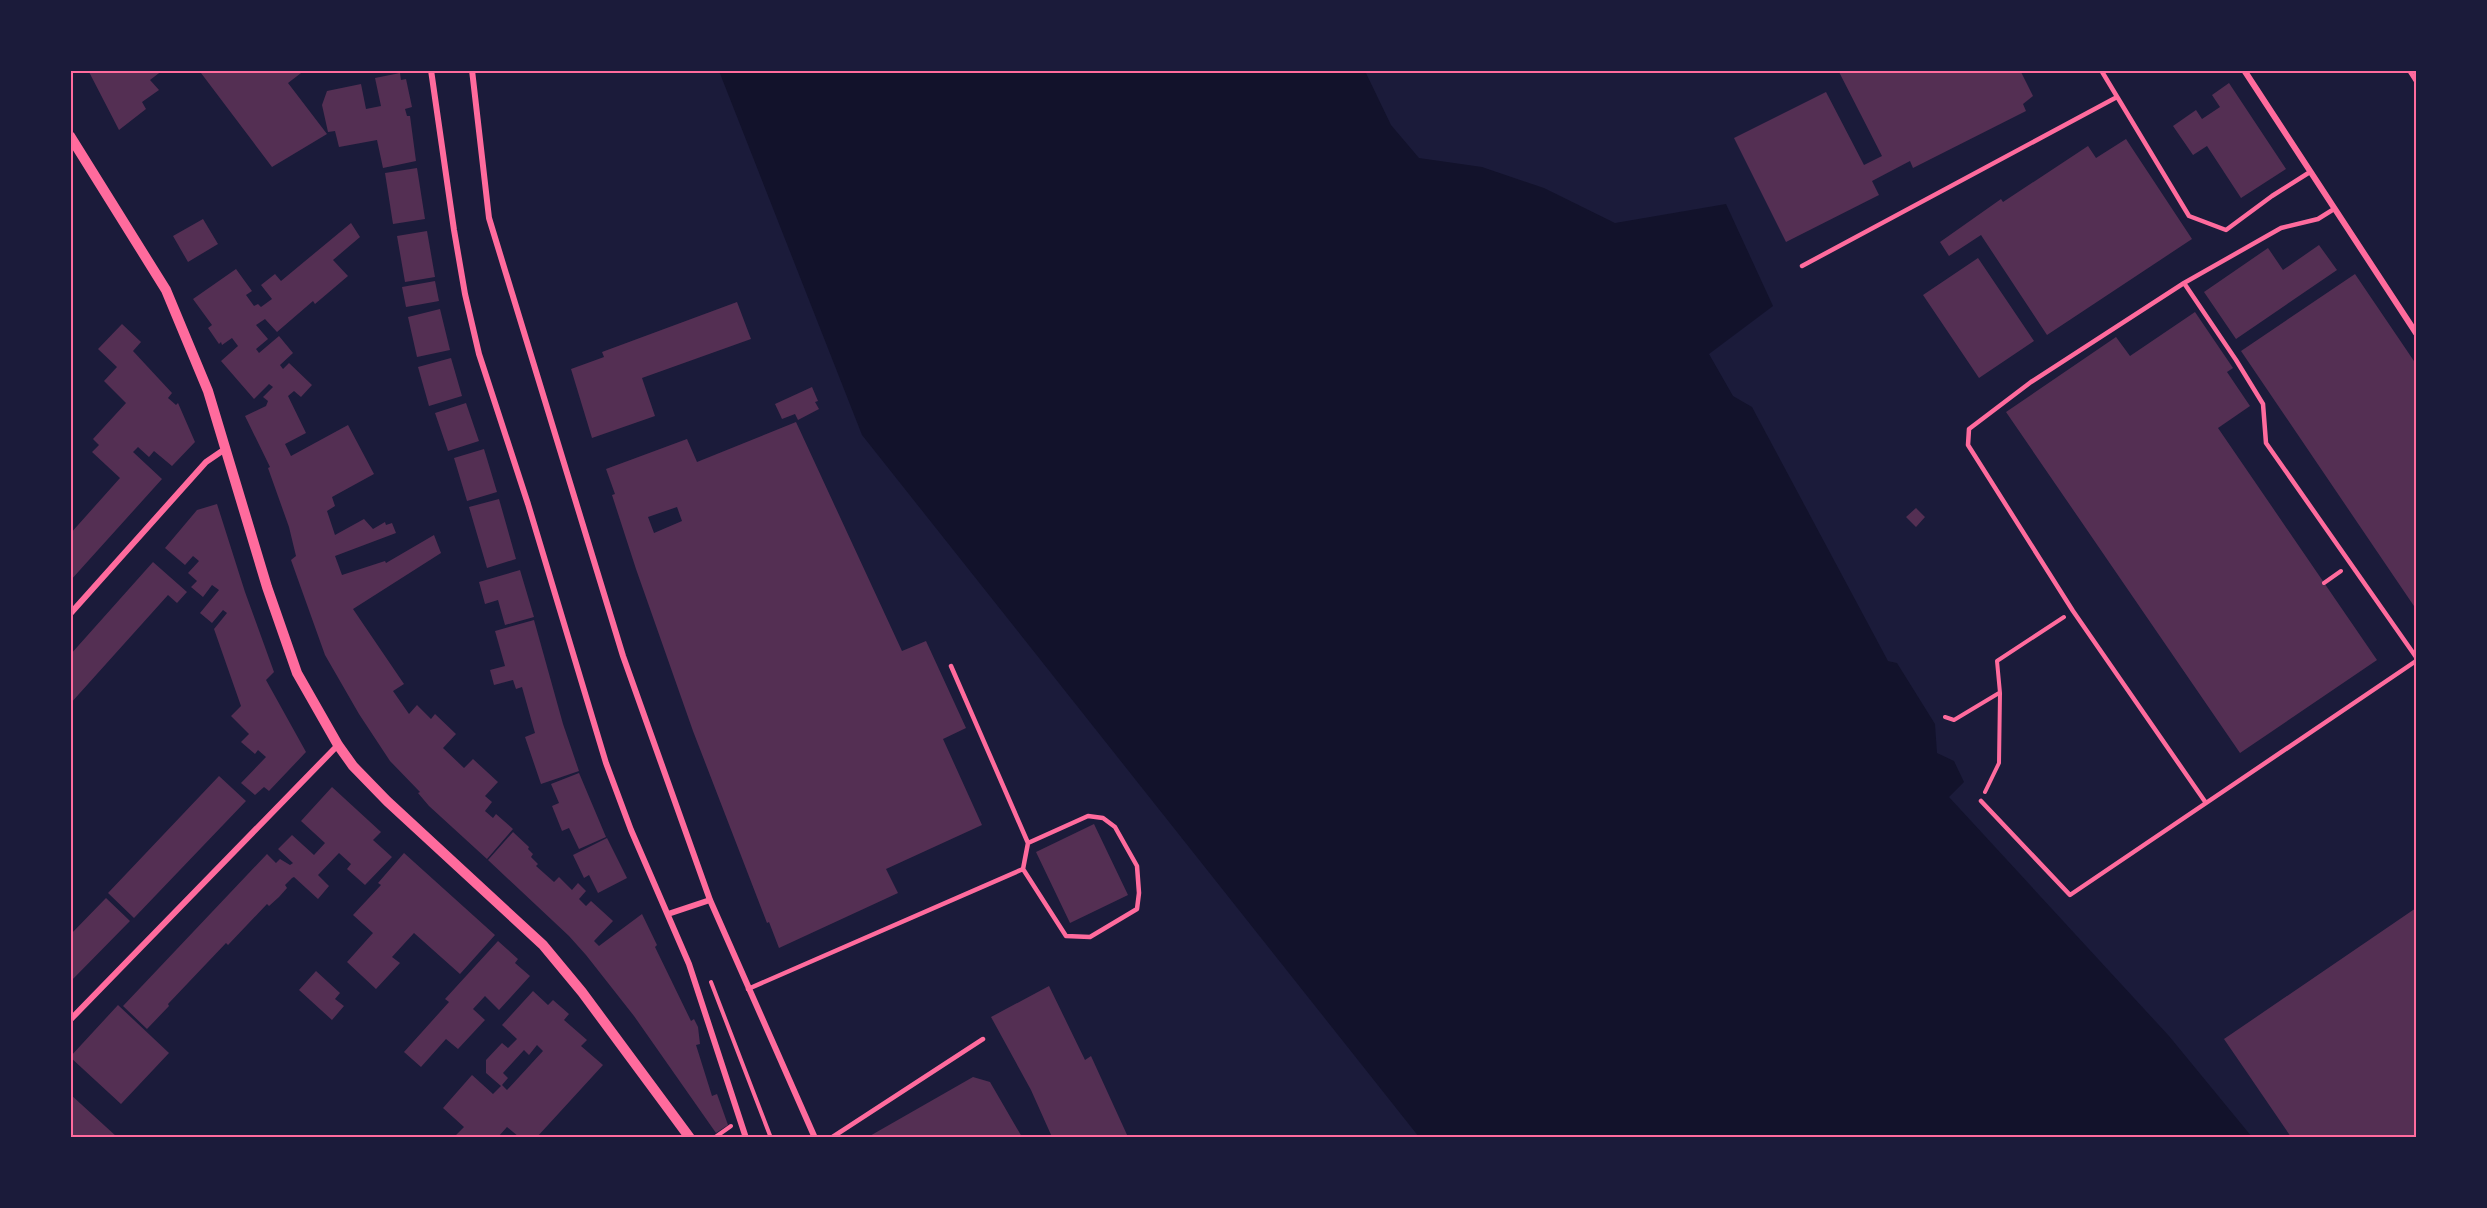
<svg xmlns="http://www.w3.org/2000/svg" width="2487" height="1208" font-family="'PT Sans',sans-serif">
<rect width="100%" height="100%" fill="#1b1b3a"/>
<path fill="#12122b" d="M719,71H1365L1391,125L1419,158L1482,167L1544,188L1615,223L1726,204L1773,306L1709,354L1733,396L1752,407L1888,661L1897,663L1935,724L1937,753L1954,761L1964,782L1949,797L2169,1036L2252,1137H1419L862,435Z"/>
<path fill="#542f53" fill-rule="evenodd" d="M88,70H163L150,80L159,90L142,102L146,109L119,130Z
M204,70H305L288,83L327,134L272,167L201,73Z
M1838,70H2020L2033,96L2023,104L2026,111L1913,168L1910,161L1872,181L1879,195L1786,242L1734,138L1826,92L1864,165L1882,156Z
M400,73L401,80L406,79L412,107L405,109L407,116H410L416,161L383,168L377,140L339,147L335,131L328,132L322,105L327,91L361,84L366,109L381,106L375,78Z
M2229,83L2286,169L2241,198L2207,146L2193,155L2173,126L2196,110L2202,119L2220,107L2212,95Z
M2126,139L2192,239L2047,335L1981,235L1949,256L1940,242L2001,199L2003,202L2088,146L2096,158Z
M417,168L425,219L393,224L385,173Z
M203,219L218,244L188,262L173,236Z
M351,223L360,237L333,260L348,276L315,304L313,301L277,332L265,319L256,325L268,339L256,349L259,353L279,336L293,353L280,365L283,369L289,363L312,385L301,397L294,391L288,396L306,433L285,444L291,456L348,425L374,474L332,497L335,506L327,511L335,535L364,519L373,529L385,522L386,525L392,523L396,533L335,556L342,575L385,561L386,563L434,535L441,553L353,609L404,684L393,691L409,714L417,705L431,719L435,714L456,734L443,748L464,768L473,759L498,782L485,796L492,802L485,811L493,818L496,814L513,829L487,859L429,806L418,793L420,792L390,761L359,714L325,655L291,560L296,556L289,527L268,468L270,467L245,416L266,406L268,401L263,397L273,387L269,384L254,399L221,361L238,346L232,338L222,345L221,342L219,344L208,328L212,325L193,299L236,269L252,291L246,295L254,306L258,304L261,307L272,299L261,285L275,274L281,281Z
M427,231L435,277L405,282L397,236Z
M2319,245L2337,270L2236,339L2204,292L2268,248L2283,270Z
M1978,258L2034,341L1979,378L1923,295Z
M2355,274L2416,364V609L2241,351Z
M435,281L439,301L406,307L402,287Z
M737,302L751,339L642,378L655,416L592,438L571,369L604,357L602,352Z
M440,309L450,350L417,357L408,317Z
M2195,312L2233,368L2227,372L2250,406L2218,428L2377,660L2240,753L2006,412L2116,337L2130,356Z
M122,324L141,342L133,351L172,393L168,398L176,405L178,403L195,442L172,466L154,451L149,457L138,447L133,452L162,479L70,581V534L120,478L92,452L99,445L93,439L126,403L104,381L117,367L98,349Z
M451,358L462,396L429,406L418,367Z
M812,387L818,401L815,402L819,409L798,420L795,414L782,419L775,404Z
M466,403L479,441L448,451L435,413Z
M796,422L902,651L926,641L966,728L943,739L982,825L886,869L898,893L779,948L769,922L767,923L693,731L636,569L612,495L615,494L606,469L687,439L697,462ZM677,507L682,521L654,533L648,517Z
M484,449L497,492L467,501L454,458Z
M499,499L516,559L487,568L469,507Z
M217,504L245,592L274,672L266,680L306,752L269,791L264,787L255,795L241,783L266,757L258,750L255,754L241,742L249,734L231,716L241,706L214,629L227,613L223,610L212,623L200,613L219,590L212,585L203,597L191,587L197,581L188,573L199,561L193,556L185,565L165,548L197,510Z
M1916,508L1925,517L1916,527L1906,517Z
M153,562L187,592L177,603L168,595L70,704V655Z
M520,570L534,617L505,625L498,600L485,604L479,582Z
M534,620L563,724L579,771L541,784L525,737L535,733L522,687L516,689L513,680L494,685L490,670L505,666L495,631Z
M579,773L606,837L579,849L569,828L562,831L552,806L559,803L551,784Z
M219,776L246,801L134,918L108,893Z
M332,787L381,832L373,840L392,857L365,885L347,869L351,864L339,853L318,875L329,886L318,899L294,877L292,878L285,885L287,888L279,897L269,906L267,904L228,945L226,943L168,1004L169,1006L147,1029L123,1006L267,854L276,863L280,859L290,865L293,863L278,849L292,835L314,855L325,843L301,821Z
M1094,824L1128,895L1070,923L1036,852Z
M513,832L529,847L528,849L533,854L531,857L538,864L536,866L554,882L559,877L572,890L578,883L586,891L579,899L586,906L591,901L613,921L594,941L599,946L642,914L657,945L655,947L691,1021L694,1019L698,1027L700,1044L696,1045L712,1096L717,1094L728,1125L716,1133L634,1016L586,955L569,936L488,860Z
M607,838L627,878L598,893L589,875L584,878L573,855Z
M404,853L495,935L460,974L414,933L392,957L400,963L376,989L347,962L373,933L353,915L381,885L378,883Z
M106,898L130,921L70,982V935Z
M2416,908V1137H2291L2224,1039Z
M498,941L518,959L515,963L530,976L499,1010L485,996L473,1009L485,1020L458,1049L446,1039L421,1067L404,1052L449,1002L445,999Z
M316,971L340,993L335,999L344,1006L332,1020L299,990Z
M1049,986L1085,1060L1091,1056L1128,1137H1052L1031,1090L991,1017Z
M533,991L548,1005L553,1000L569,1014L564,1020L587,1040L581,1046L603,1065L537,1137H519L507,1127L498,1137H454L464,1127L443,1108L472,1075L493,1094L501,1086L486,1073V1060L502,1043L508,1048L517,1039L502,1025ZM537,1045L543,1051L507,1090L502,1085L508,1078L503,1073L524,1050L529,1055Z
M118,1005L169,1053L121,1104L70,1057Z
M973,1077L990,1082L1022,1137H868Z
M70,1094L117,1137H70Z"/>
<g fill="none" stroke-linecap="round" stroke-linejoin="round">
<path stroke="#ff6b9d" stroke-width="4" d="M2324,583L2341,571
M1945,717L1954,720L1999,693
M1985,792L1999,763L2000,693L1997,661L2064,617
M711,982L771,1138
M714,1138L731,1126"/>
<path stroke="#ff6b9d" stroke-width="4.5" d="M2101,70L2189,216L2226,230L2272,196L2310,172
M2409,70L2416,81
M1802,266L2117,97
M2184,283L2236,360L2263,404L2266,443L2416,657
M951,666L1028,843
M1981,801L2070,895L2416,661
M2206,803L2073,611L1968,445L1969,429L2031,382L2184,283L2281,228L2318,219L2334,209
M748,989L1023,869L1066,936L1090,937L1137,909L1139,893L1137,866L1115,827L1103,818L1088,816L1028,843L1023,869
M831,1138L983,1039"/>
<path stroke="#ff6b9d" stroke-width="6" d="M431,70L454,230L465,294L479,354L528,504L606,763L631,830L689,964L746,1138
M472,70L489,218L623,656L710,900L815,1138
M2244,70L2416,333
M70,614L206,462L225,449
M668,914L710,900
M70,1020L338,745"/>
<path stroke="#ff6b9d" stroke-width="10" d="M70,136L166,290L208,391L267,587L297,673L338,745L353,766L387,801L543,945L582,992L690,1138"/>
</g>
<rect width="2487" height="1208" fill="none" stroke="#1b1b3a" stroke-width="144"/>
<rect x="72" y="72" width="2343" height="1064" fill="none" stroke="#ff6b9d" stroke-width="2"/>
</svg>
